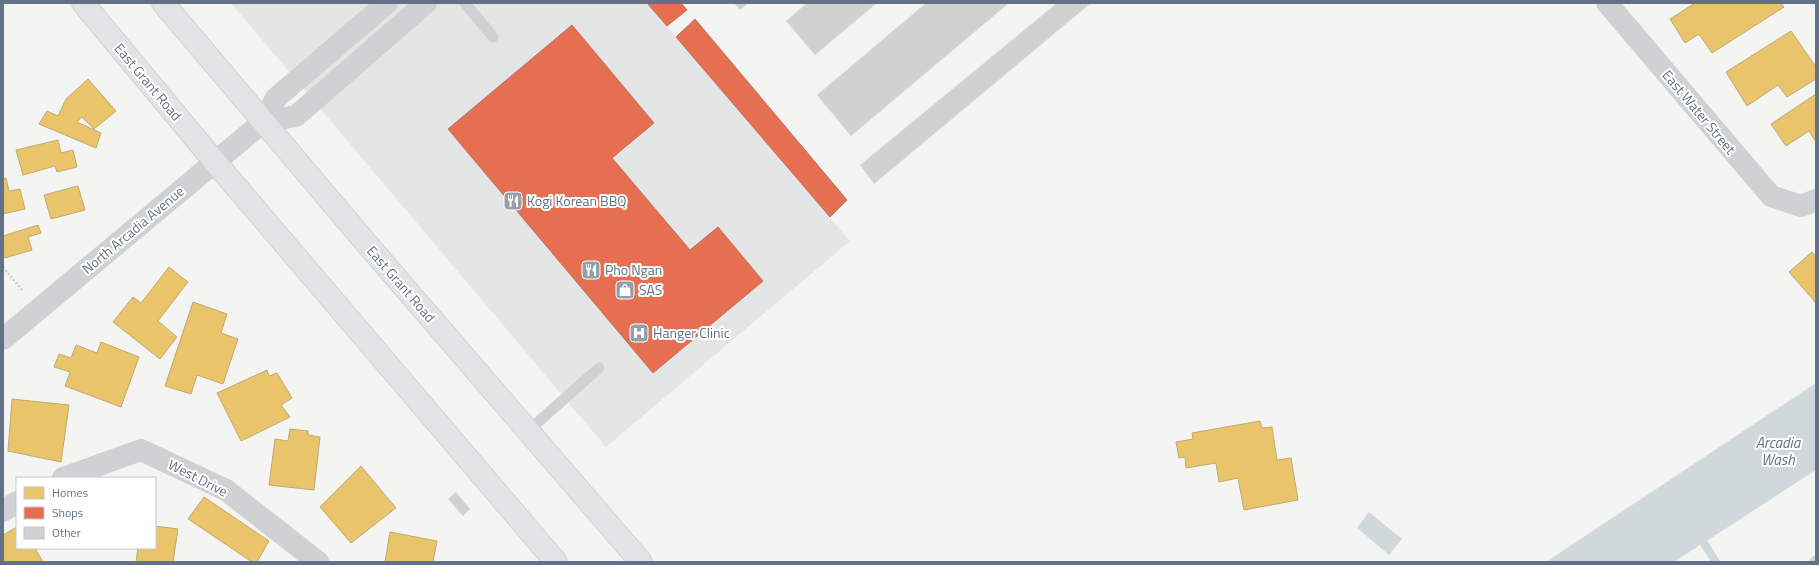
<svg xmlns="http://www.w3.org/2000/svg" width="1819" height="565" font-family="'Titillium Web',sans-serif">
<rect width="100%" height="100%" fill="#f4f5f2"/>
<path fill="#e4e6e5" d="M231,3H647L850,241L606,447Z"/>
<path fill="#d1d8dc" d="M1816,383V470L1674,562H1546Z
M1369,512L1402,539L1389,555L1357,528Z"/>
<path fill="#e9c46a" stroke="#c0ab72" d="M1695,3H1781L1784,7L1712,53L1699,34L1685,43L1670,19Z
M1791,31L1816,67V79L1787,97L1778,85L1747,106L1726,72Z
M88,79L116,111L94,129L82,117L77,122L101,133L96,148L39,124L47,111L58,116L66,99Z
M1816,94V142L1809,131L1786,146L1771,124Z
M58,140L61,153L73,150L77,167L57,172L55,166L23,175L16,150Z
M6,178L9,191L20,189L25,209L3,214V179Z
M78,186L85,210L51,219L44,195Z
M38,225L41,233L28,237L32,250L5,258L3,253V236Z
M1812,252L1816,257V303L1789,272Z
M169,267L188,282L158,321L177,337L160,359L113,322L133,297L141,303Z
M193,302L227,314L221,333L238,339L223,384L197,375L191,394L165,386Z
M101,342L139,357L121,407L65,386L70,372L54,367L59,354L71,358L76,345L97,353Z
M267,370L269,376L277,373L292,398L281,405L290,417L241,441L217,393Z
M12,399L69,405L61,462L8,451Z
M1260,421L1262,428L1272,427L1277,460L1291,458L1298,500L1244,510L1238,478L1219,482L1216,463L1186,468L1185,457L1179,458L1176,442L1193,439L1192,433Z
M290,429L308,431V435L320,437L314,490L269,485L275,439L288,441Z
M361,466L396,508L351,543L320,507Z
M204,497L269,541L257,562H252L188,519Z
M155,526L178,529L173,562H136L138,548H155Z
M17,527V548H35L43,562H3V535Z
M390,532L437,541L433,562H385Z"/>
<path fill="#e76f51" stroke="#bf7061" d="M647,3H681L687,10L667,26Z
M695,19L847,200L830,217L676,37Z
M572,25L654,123L612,158L690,250L718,227L763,281L653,373L448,129Z"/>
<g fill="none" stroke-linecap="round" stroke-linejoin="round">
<path stroke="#d1d8dc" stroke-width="8" d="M1698,534L1716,562"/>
</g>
<path fill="#d0d2d2" stroke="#e4e4e2" d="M734,3H748L740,10Z
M807,3H877L815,55L786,21Z
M926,3H1009L851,136L817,95Z
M1057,3H1091L874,184L860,165Z
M456,492L470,509L463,516L448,499Z"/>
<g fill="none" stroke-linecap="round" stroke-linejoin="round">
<defs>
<path id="primary" d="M83,3L215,162L556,562
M163,3L367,244L641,562"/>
</defs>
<use href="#primary" stroke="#d0d2d3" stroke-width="24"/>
<path stroke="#cecece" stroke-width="2.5" stroke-dasharray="2 2" stroke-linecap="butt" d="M3,267L23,291"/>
<path stroke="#d0d1d2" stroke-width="11" d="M465,3L493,37
M528,431L599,368
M1815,562L1816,561"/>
<path stroke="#d0d1d2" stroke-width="22" d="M1607,3L1771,196L1801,206L1816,200
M263,122L296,116L426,3
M3,339L263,122L276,98L387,3
M63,478L141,450L226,490L318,562
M3,511L17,502"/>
<use href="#primary" stroke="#e2e3e4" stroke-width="22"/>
</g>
<defs>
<symbol id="restaurant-square" viewBox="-11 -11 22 22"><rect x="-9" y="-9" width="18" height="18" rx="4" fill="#959fab" stroke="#fff"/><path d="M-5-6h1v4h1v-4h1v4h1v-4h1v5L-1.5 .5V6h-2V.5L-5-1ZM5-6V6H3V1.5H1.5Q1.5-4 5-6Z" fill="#fff"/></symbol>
<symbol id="shop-square" viewBox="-11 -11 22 22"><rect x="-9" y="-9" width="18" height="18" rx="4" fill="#959fab" stroke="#fff"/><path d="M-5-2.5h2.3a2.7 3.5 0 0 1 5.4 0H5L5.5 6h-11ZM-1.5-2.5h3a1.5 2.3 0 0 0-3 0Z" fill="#fff"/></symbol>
<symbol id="hospital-square" viewBox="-11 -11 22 22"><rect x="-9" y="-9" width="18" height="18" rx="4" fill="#959fab" stroke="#fff"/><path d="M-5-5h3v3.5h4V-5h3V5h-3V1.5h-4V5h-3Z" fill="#fff"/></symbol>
</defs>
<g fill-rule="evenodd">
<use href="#restaurant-square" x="502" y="190" width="22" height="22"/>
<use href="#restaurant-square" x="580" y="259" width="22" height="22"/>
<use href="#shop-square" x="614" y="279" width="22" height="22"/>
<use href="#hospital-square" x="628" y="322" width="22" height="22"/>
</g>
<g text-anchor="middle" stroke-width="4" stroke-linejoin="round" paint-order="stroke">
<g font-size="14" fill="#627185" stroke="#fff">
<text transform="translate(148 82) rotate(50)" y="5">East Grant Road</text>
<text transform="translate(1699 112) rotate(50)" y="5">East Water Street</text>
<text transform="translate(133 230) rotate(-40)" y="5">North Arcadia Avenue</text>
<text transform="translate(401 284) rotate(49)" y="5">East Grant Road</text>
<text transform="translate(198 478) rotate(27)" y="5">West Drive</text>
</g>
<g font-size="14" fill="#627185" stroke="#fff" text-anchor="start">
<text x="527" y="206">Kogi Korean BBQ</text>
<text x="605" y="275">Pho Ngan</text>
<text x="639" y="295">SAS</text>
<text x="653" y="338">Hanger Clinic</text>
</g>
<g font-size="15" font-style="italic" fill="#5e7382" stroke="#fff">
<text x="1778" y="448">Arcadia<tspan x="1778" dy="17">Wash</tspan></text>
</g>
</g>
<rect width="1819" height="565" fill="none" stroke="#627185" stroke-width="8"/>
<rect x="16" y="477" width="140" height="72" fill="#ffffff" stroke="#c0c6ce"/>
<rect x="24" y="487" width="20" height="12" fill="#e9c46a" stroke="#c0c6ce"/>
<text x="52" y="497" font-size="12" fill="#627185">Homes</text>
<rect x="24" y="507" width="20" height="12" fill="#e76f51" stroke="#c0c6ce"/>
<text x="52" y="517" font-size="12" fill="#627185">Shops</text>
<rect x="24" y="527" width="20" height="12" fill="#d0d2d2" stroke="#c0c6ce"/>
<text x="52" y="537" font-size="12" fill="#627185">Other</text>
</svg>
